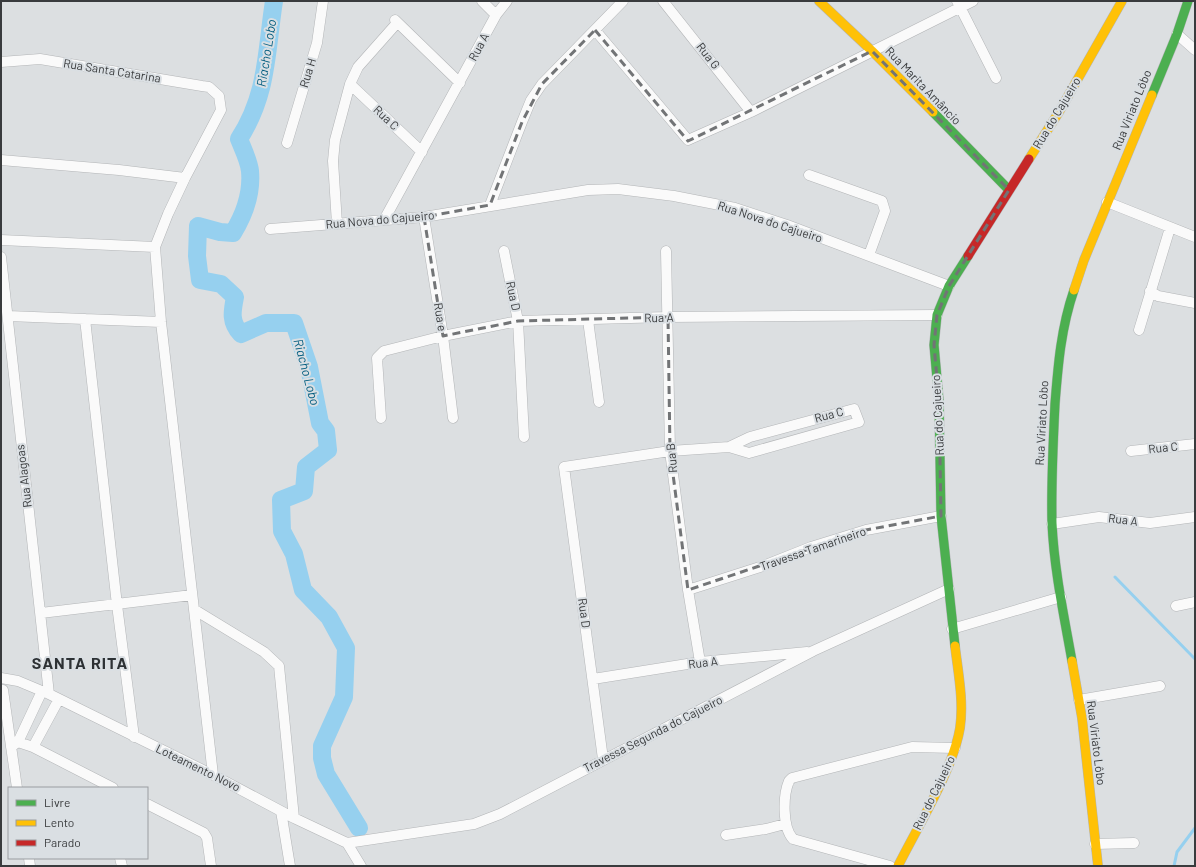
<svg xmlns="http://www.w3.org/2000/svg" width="1196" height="867" font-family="Barlow,sans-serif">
<rect width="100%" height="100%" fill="#dcdfe1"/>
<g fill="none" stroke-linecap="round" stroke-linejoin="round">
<path stroke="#96d0ef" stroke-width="3" d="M1115,577L1195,659
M1174,866L1177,852L1195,828"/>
<path stroke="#96d0ef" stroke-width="18" d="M274,1C266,52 268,94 239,139C243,149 249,161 250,171C252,193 244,215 233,233L220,232L198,226L197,256L200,280L221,284L235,297C232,312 230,322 241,334L266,323H294L309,367L320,423L326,431L328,450L306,467L304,491L281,500L282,531L294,554L303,590L329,617L346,648L344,697L322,746V758L326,774L359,828"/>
<defs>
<path id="street" d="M482,1L496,15
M663,1L751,112
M957,1L996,78
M395,20L460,83
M595,30L688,140L751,112L973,1
M1177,34L1195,50
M1,62L40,59L202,86L209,87L219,96L221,110L185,178L168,214L155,247L161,322L213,775
M350,84L422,152
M287,143L317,43L323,1
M1,160L119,170L185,178
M809,175L882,201L885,211L869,255
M1107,202L1195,237
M490,205L522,122L531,100L542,84L623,1
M424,217L443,336L453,418
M384,220L496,15L507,1
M337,224L333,161L335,140L350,84L358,67L397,23
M270,229L424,217L588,190L618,189L674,196L735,208L787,225L949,286
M1,240L155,247
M504,251L518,321L524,437
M666,251L670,451L688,590L700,662
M1,257L49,694
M1150,291L1158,296L1195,303
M8,316L161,322
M85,319L117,605L134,737
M588,320L599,402
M1139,330L1170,228
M381,418L377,358L384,351L443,336L518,321L668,317L937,315
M1131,451L1195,444
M1052,524L1099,517L1150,523L1195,517
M688,590L763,566L811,547L866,530L941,516
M1176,606L1195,602
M195,610L264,652L279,666L294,818
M41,613L192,595
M952,629L1061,597
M1,678L18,681L49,694L213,775L294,818L347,843
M593,679L700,662L807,652
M3,690L17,788
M1079,700L1160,686
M18,742L42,691
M11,747L18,742L33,747L113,788
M33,747L59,699
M603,759L564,467L670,451L729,447L749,453L859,422L854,409L750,437L729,447
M147,804L204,833L207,838L211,866
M281,811L290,866
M726,835L766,829L785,824
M347,843L474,824L500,814L813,651L949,589
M347,843L361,866
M1095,844L1134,843
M29,858L30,866
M120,858L122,866
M890,866L793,839C782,827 783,795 789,781L792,778L912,747L955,748"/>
<path id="fast" d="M1152,95L1177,34L1188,1
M933,112L1009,190
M955,646L941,516L939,401L934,345L937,315L949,286L968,256
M1072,661C1064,616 1054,569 1052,523C1051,483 1053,444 1055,404C1058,365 1061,328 1074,290"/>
<path id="slow" d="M819,1L872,51L933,112
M1029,159L1059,112L1122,1
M1074,290L1084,260L1152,95
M1072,661L1082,718L1098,866
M898,866C918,826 953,770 960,728C964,701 958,672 955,646"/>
<path id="jam" d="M968,256L1029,159"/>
</defs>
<use href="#street" stroke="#b3b5b7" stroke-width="11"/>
<use href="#fast" stroke="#b3b5b7" stroke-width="10"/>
<use href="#slow" stroke="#b3b5b7" stroke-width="10"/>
<use href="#jam" stroke="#b3b5b7" stroke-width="10"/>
<use href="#street" stroke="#fafafa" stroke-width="10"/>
<use href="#fast" stroke="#4caf50" stroke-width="9"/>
<use href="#slow" stroke="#ffc107" stroke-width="9"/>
<use href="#jam" stroke="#c62828" stroke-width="9"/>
</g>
<path fill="none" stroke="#727476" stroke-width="3" stroke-dasharray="8 5" stroke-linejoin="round" d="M595,30L688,141L872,51L1009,190L949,286L937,315L934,345L939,401L941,516L866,530L688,590L670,451L668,317L518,321L443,336L424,217L490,205L522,122L542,84Z"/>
<g text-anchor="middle" stroke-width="4" stroke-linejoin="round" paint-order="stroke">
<g font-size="12" fill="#393b3d" stroke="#dadfe3">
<text transform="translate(479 47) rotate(-62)" y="4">Rua A</text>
<text transform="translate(708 56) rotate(52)" y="4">Rua G</text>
<text transform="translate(112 71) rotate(9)" y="4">Rua Santa Catarina</text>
<text transform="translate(308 73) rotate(-73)" y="4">Rua H</text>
<text transform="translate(923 86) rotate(46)" y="4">Rua Marita Amâncio</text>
<text transform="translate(1132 110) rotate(-68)" y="4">Rua Viriato Lôbo</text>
<text transform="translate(1057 113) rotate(-59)" y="4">Rua do Cajueiro</text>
<text transform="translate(386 118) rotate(43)" y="4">Rua C</text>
<text transform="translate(380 220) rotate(-5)" y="4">Rua Nova do Cajueiro</text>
<text transform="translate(770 222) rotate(18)" y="4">Rua Nova do Cajueiro</text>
<text transform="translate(513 296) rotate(78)" y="4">Rua D</text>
<text transform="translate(440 317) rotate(81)" y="4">Rua e</text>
<text transform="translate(659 318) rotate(-1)" y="4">Rua A</text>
<text transform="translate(829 415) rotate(-15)" y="4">Rua C</text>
<text transform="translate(938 415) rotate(-93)" y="4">Rua do Cajueiro</text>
<text transform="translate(1042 423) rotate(-87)" y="4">Rua Viriato Lôbo</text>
<text transform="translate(1163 448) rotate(-6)" y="4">Rua C</text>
<text transform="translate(672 458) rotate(-95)" y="4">Rua B</text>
<text transform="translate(24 476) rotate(-97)" y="4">Rua Alagoas</text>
<text transform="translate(1123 520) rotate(7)" y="4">Rua A</text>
<text transform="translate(813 549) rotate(-19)" y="4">Travessa Tamarineiro</text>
<text transform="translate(584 613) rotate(82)" y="4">Rua D</text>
<text transform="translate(703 663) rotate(-7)" y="4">Rua A</text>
<text transform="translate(653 734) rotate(-27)" y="4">Travessa Segunda do Cajueiro</text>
<text transform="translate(1096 743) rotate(83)" y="4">Rua Viriato Lôbo</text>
<text transform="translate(198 768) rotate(26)" y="4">Loteamento Novo</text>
<text transform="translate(934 793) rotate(-64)" y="4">Rua do Cajueiro</text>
</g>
<g font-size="13" font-style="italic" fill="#005c7f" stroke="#dadfe3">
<text transform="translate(266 53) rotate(-81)" y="5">Riacho Lobo</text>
<text transform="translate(307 372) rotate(75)" y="5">Riacho Lobo</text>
</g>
<g font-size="16" font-weight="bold" letter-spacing="1" fill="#2d3134" stroke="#dadfe3">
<text x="80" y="669">SANTA RITA</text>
</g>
</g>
<rect width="1196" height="867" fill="none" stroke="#393b3d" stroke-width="4"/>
<rect x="8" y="787" width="140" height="72" fill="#dadfe3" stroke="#9a9da1"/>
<rect x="16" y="800" width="20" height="6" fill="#4caf50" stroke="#9a9da1"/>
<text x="44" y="807" font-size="12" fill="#393b3d">Livre</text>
<rect x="16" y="820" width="20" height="6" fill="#ffc107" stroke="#9a9da1"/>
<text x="44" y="827" font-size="12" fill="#393b3d">Lento</text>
<rect x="16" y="840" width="20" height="6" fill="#c62828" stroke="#9a9da1"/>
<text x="44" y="847" font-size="12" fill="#393b3d">Parado</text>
</svg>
